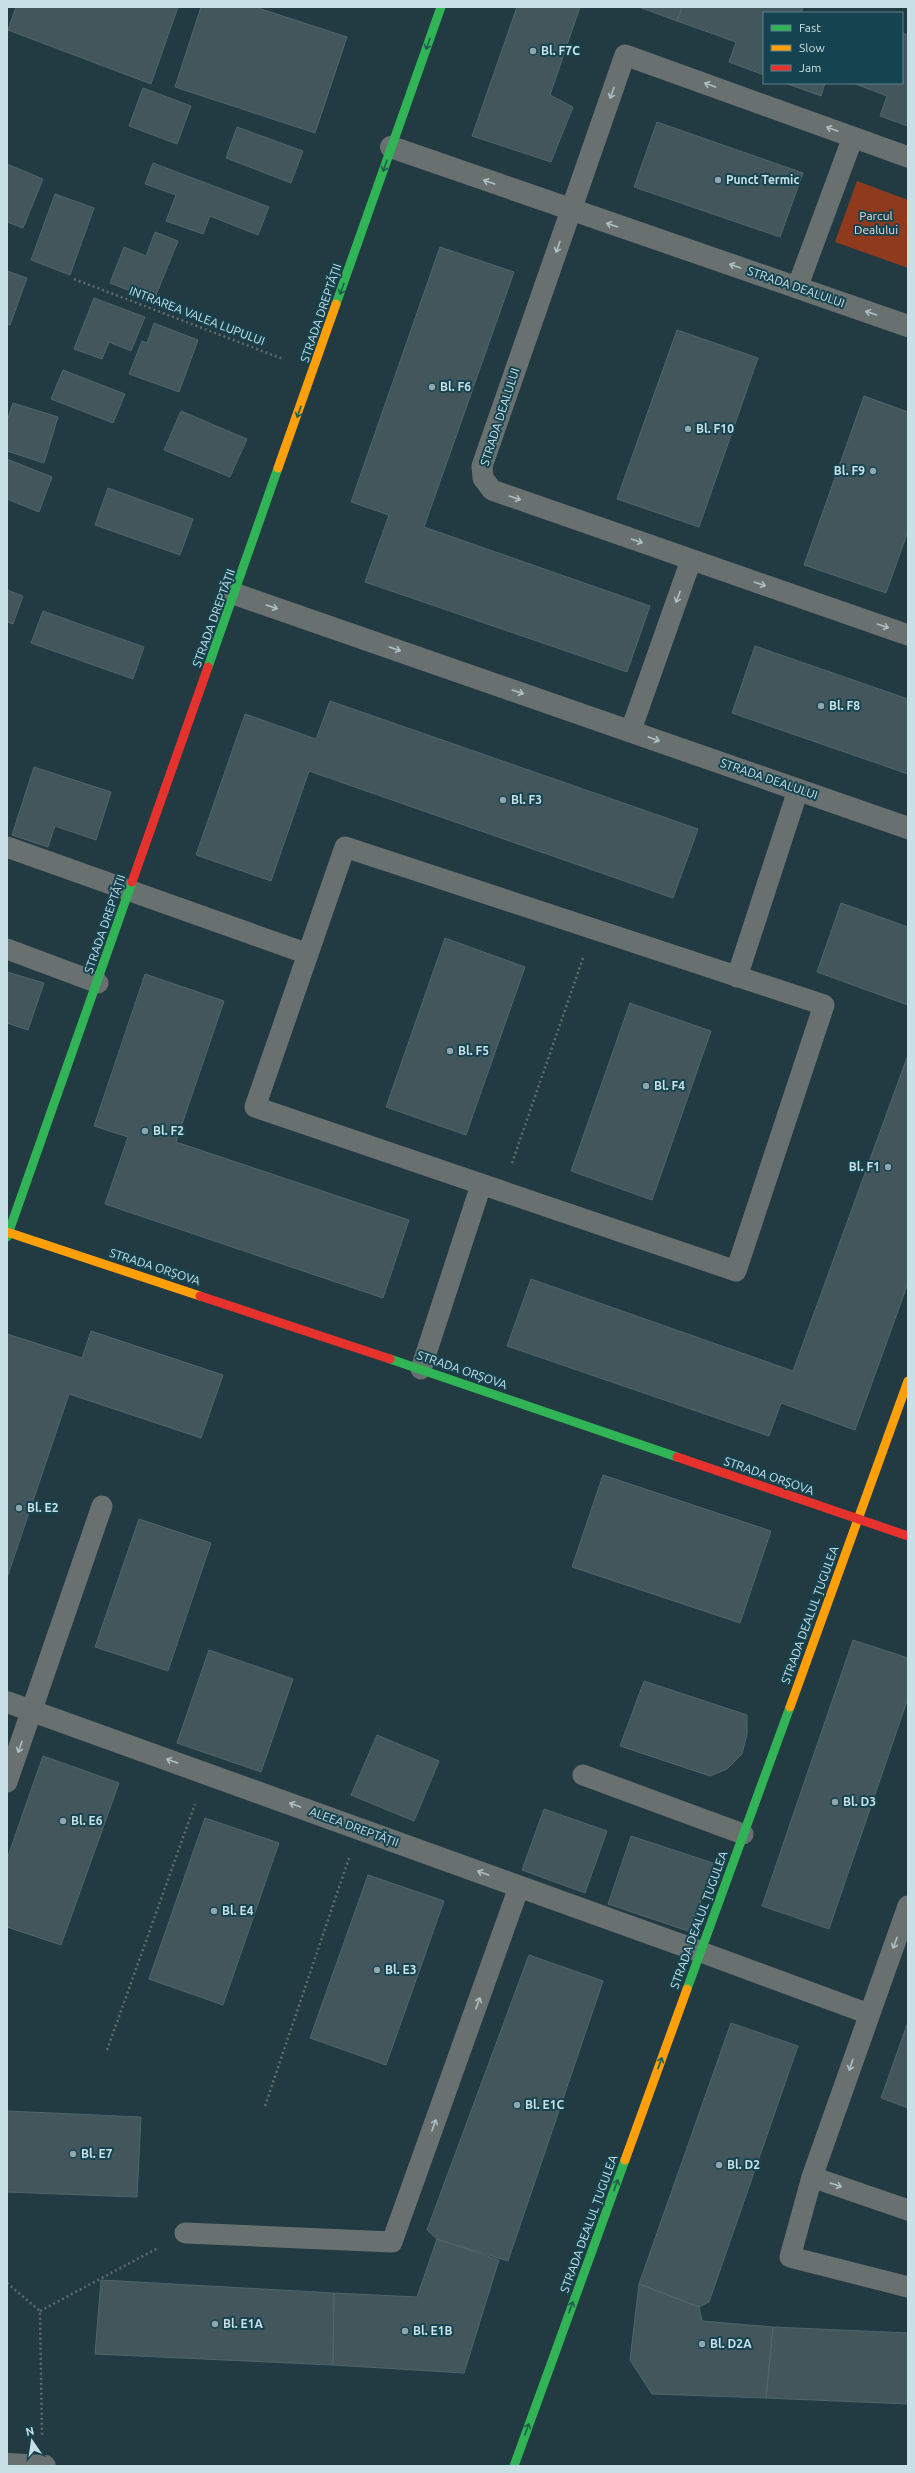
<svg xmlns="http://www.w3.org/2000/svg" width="915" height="2473" font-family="Ubuntu,sans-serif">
<rect width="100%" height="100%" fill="#223b42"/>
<path fill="#8f3a1d" d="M857,181L908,200V268L835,242Z"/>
<path fill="#42565c" stroke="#51656b" d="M16,7H178L151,84L8,30Z
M201,7H255L347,37L315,133L175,87Z
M517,7H580L550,95L573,107L551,162L472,136Z
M639,7H682L677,21Z
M682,7H803L801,13H764V75L729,62L736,42L677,21Z
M902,33L908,35V126L880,116L887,96L853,83H902Z
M785,83H825L821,96Z
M143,88L191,106L177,144L129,126Z
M657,122L803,173L780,237L634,187Z
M237,127L303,151L291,183L226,158Z
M153,163L269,207L258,235L210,216L203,234L166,221L176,195L145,184Z
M7,164L43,179L23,228L7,222Z
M55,194L94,208L70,275L31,260Z
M155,232L178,241L154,300L110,283L124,247L146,256Z
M440,247L514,272L424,527L650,606L627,672L365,582L389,515L351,502Z
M7,271L27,278L10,325L7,324Z
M94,298L145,317L131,351L109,342L102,359L74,349Z
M154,323L198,340L179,392L129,374L142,341L147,343Z
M677,330L758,358L699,527L617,499Z
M63,370L125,394L113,423L51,399Z
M864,396L908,412V531L886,593L804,565Z
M13,403L58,417L44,463L7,451V421Z
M181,411L247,439L230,477L164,450Z
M7,459L52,477L39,512L7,499Z
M108,488L193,519L180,555L95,525Z
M7,590L23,596L13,624L7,622Z
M43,611L144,647L133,679L31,643Z
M755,646L908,699V774L732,713Z
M330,701L698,829L673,898L309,771L271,881L196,855L245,714L316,739Z
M34,767L111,792L96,840L55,826L48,847L12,835Z
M841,903L908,927V1005L817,972Z
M445,938L525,967L466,1135L386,1107Z
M7,972L44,983L28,1030L7,1023Z
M145,974L224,1001L176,1142L409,1220L383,1298L105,1204L128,1137L94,1126Z
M630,1003L711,1031L652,1200L571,1171Z
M908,1055V1283L855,1430L781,1403L769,1436L507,1346L531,1279L793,1371Z
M91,1331L223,1375L201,1438L69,1394L7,1578V1334L82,1358Z
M603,1475L771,1531L740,1623L572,1567Z
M139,1519L211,1543L168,1671L95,1647Z
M853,1640L908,1658V1698L829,1929L762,1906Z
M209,1650L293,1679L261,1772L177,1743Z
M644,1681L747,1715V1734L742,1754L727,1769L710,1776L620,1746Z
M377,1735L439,1761L414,1821L351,1795Z
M43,1756L119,1783L61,1945L7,1927V1859Z
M544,1809L607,1831L585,1893L522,1870Z
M205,1818L279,1843L223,2005L149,1979Z
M631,1836L713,1863L691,1932L608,1904Z
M368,1875L444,1901L386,2065L310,2038Z
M529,1955L603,1981L508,2261L437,2239L427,2230Z
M908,2022V2108L881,2098Z
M731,2023L798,2046L709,2302L699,2307L639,2284Z
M7,2111L141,2117L137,2197L7,2192Z
M437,2239L499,2260L464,2373L333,2365L334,2293L417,2297Z
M101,2280L334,2293L333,2365L95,2354Z
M639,2284L699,2307L702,2321L773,2327L766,2398L652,2394L630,2360Z
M773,2327L908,2333V2404L766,2398Z"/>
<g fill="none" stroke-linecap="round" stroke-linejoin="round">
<path stroke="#626c6c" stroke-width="2.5" stroke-dasharray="2 3" stroke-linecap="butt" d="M74,279L283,359
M512,1163L583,958
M107,2050L195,1804
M265,2106L349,1858
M7,2283L40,2311L42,2435
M40,2311L158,2248"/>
<path stroke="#697170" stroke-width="21" d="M908,157L625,55L482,466L483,478L492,490L908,635
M797,288L853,137
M631,730L691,560
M7,847L308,954
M345,847L824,1005L736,1271L255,1107Z
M7,949L98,983
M737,977L798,790
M421,1369L481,1185
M583,1775L743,1834
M7,1782L102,1506
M908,1906L812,2177L908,2210
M701,1952L869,2014
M812,2177L790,2257L908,2287
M185,2233L392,2242L519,1887"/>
<path stroke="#697170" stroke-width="22" d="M391,147L908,326
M235,594L908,828
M7,1702L701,1952
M7,2464L45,2466"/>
<path stroke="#30b455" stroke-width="9" d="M336,304L441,7
M208,667L278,468
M7,1237L132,882
M390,1359L677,1457
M687,1989L790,1707
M514,2466L625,2160"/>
<path stroke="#ff9f0a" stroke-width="9" d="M278,468L336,304
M7,1232L200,1296
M790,1707L908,1381
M625,2160L687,1989"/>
<path stroke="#e5322d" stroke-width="9" d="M132,882L208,667
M200,1296L390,1359
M677,1457L908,1536"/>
</g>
<defs><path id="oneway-shaft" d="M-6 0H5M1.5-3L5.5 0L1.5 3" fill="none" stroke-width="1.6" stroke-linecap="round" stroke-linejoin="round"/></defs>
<g stroke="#1c5f50">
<use href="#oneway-shaft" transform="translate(428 44) rotate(110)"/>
<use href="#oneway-shaft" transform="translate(385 166) rotate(109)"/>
<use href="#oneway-shaft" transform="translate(342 289) rotate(109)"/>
<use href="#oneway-shaft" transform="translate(299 412) rotate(109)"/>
<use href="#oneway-shaft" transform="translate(660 2063) rotate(-70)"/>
<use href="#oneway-shaft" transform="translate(616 2185) rotate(-70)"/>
<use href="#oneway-shaft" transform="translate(571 2307) rotate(-70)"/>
<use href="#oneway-shaft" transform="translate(527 2429) rotate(-70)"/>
</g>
<g stroke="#acbfc3">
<use href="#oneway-shaft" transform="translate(710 85) rotate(-160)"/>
<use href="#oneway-shaft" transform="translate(612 93) rotate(109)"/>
<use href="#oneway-shaft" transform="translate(832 129) rotate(-160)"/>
<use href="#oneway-shaft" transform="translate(489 182) rotate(-161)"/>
<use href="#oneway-shaft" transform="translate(612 225) rotate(-161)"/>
<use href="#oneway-shaft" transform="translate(558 247) rotate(109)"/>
<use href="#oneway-shaft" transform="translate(735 266) rotate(-161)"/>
<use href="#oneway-shaft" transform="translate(871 313) rotate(-161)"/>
<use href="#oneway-shaft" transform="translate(515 498) rotate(19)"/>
<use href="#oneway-shaft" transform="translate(637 541) rotate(19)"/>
<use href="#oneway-shaft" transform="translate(760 584) rotate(19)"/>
<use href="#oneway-shaft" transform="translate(678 597) rotate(110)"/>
<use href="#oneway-shaft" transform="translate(272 607) rotate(19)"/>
<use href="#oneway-shaft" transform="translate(883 626) rotate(19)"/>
<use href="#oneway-shaft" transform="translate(395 649) rotate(19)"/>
<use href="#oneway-shaft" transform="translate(518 692) rotate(19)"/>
<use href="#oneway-shaft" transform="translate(654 739) rotate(20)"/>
<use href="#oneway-shaft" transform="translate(20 1747) rotate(109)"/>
<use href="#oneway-shaft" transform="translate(172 1761) rotate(-160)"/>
<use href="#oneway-shaft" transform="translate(295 1805) rotate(-160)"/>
<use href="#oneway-shaft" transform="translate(483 1873) rotate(-160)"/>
<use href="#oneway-shaft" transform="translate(895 1943) rotate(110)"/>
<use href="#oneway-shaft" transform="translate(478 2003) rotate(-70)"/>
<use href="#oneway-shaft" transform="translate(851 2065) rotate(109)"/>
<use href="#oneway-shaft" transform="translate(434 2125) rotate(-70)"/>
<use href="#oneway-shaft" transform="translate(836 2185) rotate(19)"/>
</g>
<g fill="#8fa6ad" stroke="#15434f" stroke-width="1.5">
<circle cx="533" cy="51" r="4"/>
<circle cx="718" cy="180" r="4"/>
<circle cx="432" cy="387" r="4"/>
<circle cx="688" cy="429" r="4"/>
<circle cx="873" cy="471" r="4"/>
<circle cx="821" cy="706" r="4"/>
<circle cx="503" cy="800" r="4"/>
<circle cx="450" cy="1051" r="4"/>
<circle cx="646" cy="1086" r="4"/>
<circle cx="145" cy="1131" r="4"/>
<circle cx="888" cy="1167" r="4"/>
<circle cx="19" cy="1508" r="4"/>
<circle cx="835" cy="1802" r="4"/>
<circle cx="63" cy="1821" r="4"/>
<circle cx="214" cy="1911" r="4"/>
<circle cx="377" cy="1970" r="4"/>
<circle cx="517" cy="2105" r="4"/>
<circle cx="73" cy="2154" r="4"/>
<circle cx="719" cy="2165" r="4"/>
<circle cx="215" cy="2324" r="4"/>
<circle cx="405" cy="2331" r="4"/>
<circle cx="702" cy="2344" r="4"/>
</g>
<g text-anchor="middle" stroke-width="4" stroke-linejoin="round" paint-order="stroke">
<g font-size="12" font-weight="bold" fill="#c9e0e7" stroke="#15434f" text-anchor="start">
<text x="541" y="55">Bl. F7C</text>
<text x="726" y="184">Punct Termic</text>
<text x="440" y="391">Bl. F6</text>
<text x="696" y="433">Bl. F10</text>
<text x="865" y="475" text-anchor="end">Bl. F9</text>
<text x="829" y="710">Bl. F8</text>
<text x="511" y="804">Bl. F3</text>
<text x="458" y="1055">Bl. F5</text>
<text x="654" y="1090">Bl. F4</text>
<text x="153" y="1135">Bl. F2</text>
<text x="880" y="1171" text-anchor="end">Bl. F1</text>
<text x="27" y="1512">Bl. E2</text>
<text x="843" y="1806">Bl. D3</text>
<text x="71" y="1825">Bl. E6</text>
<text x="222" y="1915">Bl. E4</text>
<text x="385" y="1974">Bl. E3</text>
<text x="525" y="2109">Bl. E1C</text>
<text x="81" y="2158">Bl. E7</text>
<text x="727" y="2169">Bl. D2</text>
<text x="223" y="2328">Bl. E1A</text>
<text x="413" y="2335">Bl. E1B</text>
<text x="710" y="2348">Bl. D2A</text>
</g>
<g font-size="12" fill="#f6d9d0" stroke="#15434f">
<text x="876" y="220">Parcul<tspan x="876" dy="14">Dealului</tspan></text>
</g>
<g font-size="12" fill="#c9e0e7" stroke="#15434f">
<text transform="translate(796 287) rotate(19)" y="4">STRADA DEALULUI</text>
<text transform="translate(321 313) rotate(-71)" y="4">STRADA DREPTĂȚII</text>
<text transform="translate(197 316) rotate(21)" y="4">INTRAREA VALEA LUPULUI</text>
<text transform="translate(500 417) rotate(-72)" y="4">STRADA DEALULUI</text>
<text transform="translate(214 618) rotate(-70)" y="4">STRADA DREPTĂȚII</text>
<text transform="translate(769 779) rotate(19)" y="4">STRADA DEALULUI</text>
<text transform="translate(105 924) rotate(-71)" y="4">STRADA DREPTĂȚII</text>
<text transform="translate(155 1267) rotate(18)" y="4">STRADA ORȘOVA</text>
<text transform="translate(462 1370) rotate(19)" y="4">STRADA ORȘOVA</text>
<text transform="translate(769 1476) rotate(19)" y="4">STRADA ORȘOVA</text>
<text transform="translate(810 1615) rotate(-70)" y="4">STRADA DEALUL ȚUGULEA</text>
<text transform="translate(354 1827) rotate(20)" y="4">ALEEA DREPTĂȚII</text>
<text transform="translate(699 1920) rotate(-70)" y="4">STRADA DEALUL ȚUGULEA</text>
<text transform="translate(589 2224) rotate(-70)" y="4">STRADA DEALUL ȚUGULEA</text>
</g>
</g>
<rect width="915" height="2473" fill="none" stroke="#c9e0e7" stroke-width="16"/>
<rect x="763" y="12" width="140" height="72" fill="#15434f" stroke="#5d828c"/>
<rect x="771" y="25" width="20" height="6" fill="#30b455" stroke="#5d828c"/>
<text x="799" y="32" font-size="12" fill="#c9e0e7">Fast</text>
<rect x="771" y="45" width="20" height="6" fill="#ff9f0a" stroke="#5d828c"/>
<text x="799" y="52" font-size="12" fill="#c9e0e7">Slow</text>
<rect x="771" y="65" width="20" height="6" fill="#e5322d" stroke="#5d828c"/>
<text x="799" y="72" font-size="12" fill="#c9e0e7">Jam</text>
<g transform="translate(32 2441) rotate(347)" stroke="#15434f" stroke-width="3" paint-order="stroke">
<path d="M0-3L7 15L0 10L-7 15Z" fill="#c9e0e7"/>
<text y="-6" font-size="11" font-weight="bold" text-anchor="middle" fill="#c9e0e7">N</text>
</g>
</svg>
